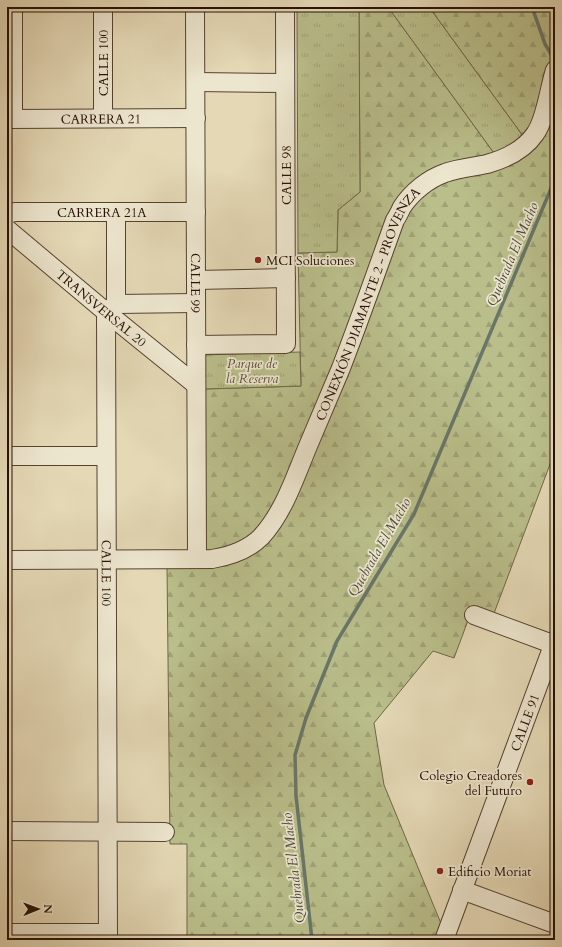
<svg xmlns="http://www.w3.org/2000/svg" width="562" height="947" font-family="Cardo,serif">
<defs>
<pattern id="forest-firs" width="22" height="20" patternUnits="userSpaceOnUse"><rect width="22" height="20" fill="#b9be8a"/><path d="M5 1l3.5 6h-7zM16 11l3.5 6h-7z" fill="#9fa276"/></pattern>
<pattern id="park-tufts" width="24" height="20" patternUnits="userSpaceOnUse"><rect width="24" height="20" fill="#b9be8a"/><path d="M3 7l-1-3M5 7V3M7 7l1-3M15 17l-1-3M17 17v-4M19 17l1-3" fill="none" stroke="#9fa276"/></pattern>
</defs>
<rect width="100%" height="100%" fill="#e4d8b5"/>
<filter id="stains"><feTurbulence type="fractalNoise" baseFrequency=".005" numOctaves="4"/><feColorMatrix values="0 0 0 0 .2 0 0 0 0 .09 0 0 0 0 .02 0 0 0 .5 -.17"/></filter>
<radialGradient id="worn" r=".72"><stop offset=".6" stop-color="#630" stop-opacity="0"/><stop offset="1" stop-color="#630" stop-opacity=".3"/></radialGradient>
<path fill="url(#forest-firs)" stroke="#706748" d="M359,7H388L499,160L528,143L429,7H555V451L493,616L473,607L454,658L433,651L374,723L384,785L442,926L437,940H187V844H170L167,566H203L204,389L301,386L298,253L337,252L338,210L360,192Z"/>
<path fill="url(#park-tufts)" stroke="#706748" d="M297,7H359L360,192L338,210L337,252L298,253Z
M388,7H429L528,143L499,160Z
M300,352L301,386L204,389L202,355Z"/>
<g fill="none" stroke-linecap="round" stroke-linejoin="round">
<path stroke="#697669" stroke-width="3.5" d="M532,7L545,44L555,61
M312,940L296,796L295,755L306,718L337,641L414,514L555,179"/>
<defs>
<g id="minor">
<path d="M13,7V119"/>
<path d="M103,7V118"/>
<path id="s1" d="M195,7L197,559"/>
<path d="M196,82L285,83"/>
<path id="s2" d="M7,119L196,118"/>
<path id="s3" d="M7,214L15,212H196"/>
<path id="s4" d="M7,229L106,312L196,385"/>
<path d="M196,280L286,278"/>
<path d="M116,304L196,303"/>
<path id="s5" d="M106,312L108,940"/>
<path d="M106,312L116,304V212"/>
<path d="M196,345L286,344L285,7"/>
<path d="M7,456H106"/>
<path id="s6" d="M7,560L212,559C230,556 248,550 261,537C284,512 295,477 308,446C319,420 330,394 341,368C360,319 377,270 395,220C398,216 400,211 402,207C412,192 428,179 445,173C458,168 473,167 487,164C505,159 524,150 535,134C546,119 549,88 555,70"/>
<path d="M474,615L555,645"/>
<path d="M7,831L165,832"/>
<path d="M462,890L555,924"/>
<path d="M7,933H108"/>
<path id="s7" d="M444,940L555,640"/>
</g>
</defs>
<use href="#minor" stroke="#564231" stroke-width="20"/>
<use href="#minor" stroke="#ede6cf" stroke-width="18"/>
</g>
<g fill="#8f2418" stroke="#ede6cf" stroke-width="1.5">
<circle cx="258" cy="260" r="4"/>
<circle cx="530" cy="782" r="4"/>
<circle cx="440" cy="871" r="4"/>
</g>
<g text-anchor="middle" stroke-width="3.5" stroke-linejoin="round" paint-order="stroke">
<g font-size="13" fill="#261005" stroke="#ede6cf">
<text transform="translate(103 63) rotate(-90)" y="5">CALLE 100</text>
<text dy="5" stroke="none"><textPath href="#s2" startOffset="94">CARRERA 21</textPath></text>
<text transform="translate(286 175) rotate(-90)" y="5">CALLE 98</text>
<text dy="5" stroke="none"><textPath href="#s3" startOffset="95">CARRERA 21A</textPath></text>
<text dy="5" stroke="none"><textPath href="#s1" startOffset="276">CALLE 99</textPath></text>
<text dy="5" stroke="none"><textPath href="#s6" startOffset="517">CONEXIÓN DIAMANTE 2 - PROVENZA</textPath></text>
<text dy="5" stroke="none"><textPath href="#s4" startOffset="123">TRANSVERSAL 20</textPath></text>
<text dy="5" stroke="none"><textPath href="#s5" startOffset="261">CALLE 100</textPath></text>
<text dy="5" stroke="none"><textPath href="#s7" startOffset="232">CALLE 91</textPath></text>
</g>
<g font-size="13" fill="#261005" stroke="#ede6cf" text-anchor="start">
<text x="266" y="265">MCI Soluciones</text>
<text x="522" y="780" text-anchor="end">Colegio Creadores<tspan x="522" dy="15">del Futuro</tspan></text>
<text x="448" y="876">Edificio Moriat</text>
</g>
<g font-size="13" font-style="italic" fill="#594d34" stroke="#ede6cf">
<text x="252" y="368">Parque de<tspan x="252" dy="15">la Reserva</tspan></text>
</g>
<g font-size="14" font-style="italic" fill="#4d4c3f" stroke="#ede6cf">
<text transform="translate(512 254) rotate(-67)" y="5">Quebrada El Macho</text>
<text transform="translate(379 547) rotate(-60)" y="5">Quebrada El Macho</text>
<text transform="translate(293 868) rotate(-97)" y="5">Quebrada El Macho</text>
</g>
</g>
<rect width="562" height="947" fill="none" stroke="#e4d8b5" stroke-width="24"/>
<rect x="8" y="8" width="546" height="931" fill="none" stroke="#261005" stroke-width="2"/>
<rect x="12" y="12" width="538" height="923" fill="none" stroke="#261005"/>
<g transform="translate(38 909) rotate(89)" stroke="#ede6cf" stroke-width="3" paint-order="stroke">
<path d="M0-3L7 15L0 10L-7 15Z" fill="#261005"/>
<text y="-6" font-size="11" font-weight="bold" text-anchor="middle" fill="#261005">N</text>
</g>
<rect width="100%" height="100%" filter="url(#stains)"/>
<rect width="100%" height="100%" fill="url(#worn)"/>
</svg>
